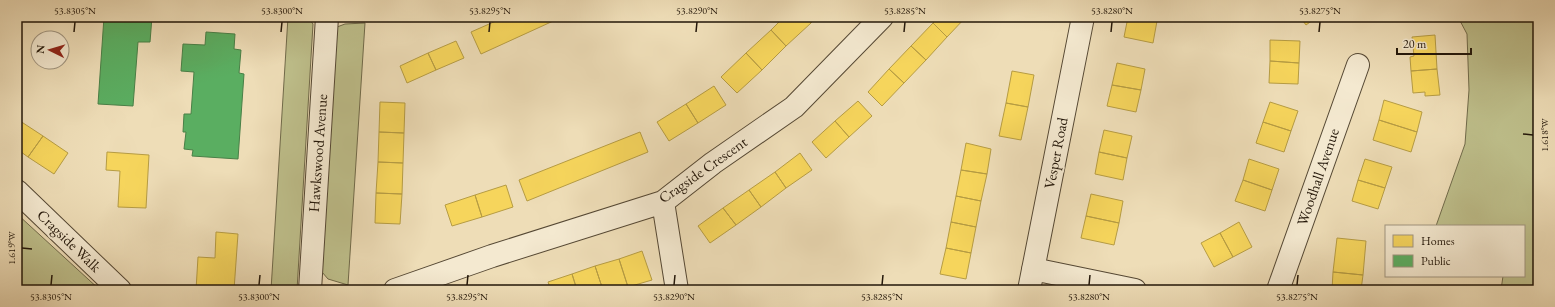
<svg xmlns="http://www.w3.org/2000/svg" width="1555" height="307" font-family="'EB Garamond',serif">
<rect width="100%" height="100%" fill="#eeddb7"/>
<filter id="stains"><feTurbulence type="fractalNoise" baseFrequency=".005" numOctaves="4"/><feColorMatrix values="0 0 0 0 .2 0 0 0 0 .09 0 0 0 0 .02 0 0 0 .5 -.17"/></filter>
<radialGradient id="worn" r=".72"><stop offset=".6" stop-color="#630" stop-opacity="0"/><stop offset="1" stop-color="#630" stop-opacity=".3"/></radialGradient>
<path fill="#bebf8b" stroke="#706a4a" d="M288,17H308L313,24L297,290H271Z
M1458,17H1538V290H1501L1503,276H1524V226H1436L1465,144L1469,90L1467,34Z
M365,23L348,285L328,279L322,272L337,27L345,24Z
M17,214L100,290H17Z"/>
<path fill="#f6d55c" stroke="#b69c43" d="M505,17H562L481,54L471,32Z
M784,17H806L811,23L786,46L771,30Z
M806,17H817L811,23Z
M939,17H966L947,37L933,23Z
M1128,17L1157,21L1153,43L1124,37Z
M1135,17H1158L1157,21Z
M1300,17H1317L1306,25Z
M933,23L947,37L926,60L911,46Z
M771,30L786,46L762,70L746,53Z
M1435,35L1437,69L1411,71L1410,57L1414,56L1412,37Z
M1270,40L1300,41L1299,63L1270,61Z
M456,41L464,58L436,70L428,53Z
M911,46L926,60L904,83L889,69Z
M428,53L436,70L407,83L400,66Z
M746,53L762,70L737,93L721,77Z
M1270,61L1299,63L1298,84L1269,83Z
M1117,63L1145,69L1141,90L1112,85Z
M889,69L904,83L882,106L868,92Z
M1437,69L1440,95L1425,96V92L1413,93L1411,71Z
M1012,71L1034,75L1028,107L1006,103Z
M1112,85L1141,90L1136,112L1107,106Z
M714,86L726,105L698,123L686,104Z
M1384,100L1422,112L1417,132L1379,120Z
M858,101L872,116L849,137L835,121Z
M380,102L405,103L404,133L379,132Z
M1270,102L1298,111L1291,131L1263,122Z
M1006,103L1028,107L1021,140L999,136Z
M686,104L698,123L669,141L657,122Z
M17,119L43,136L28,157L17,149Z
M1379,120L1417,132L1411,152L1373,140Z
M835,121L849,137L826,158L812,142Z
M1263,122L1291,131L1284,152L1256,143Z
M1104,130L1132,136L1127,158L1099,152Z
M379,132L404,133L403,163L378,162Z
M640,132L648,152L527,201L519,180Z
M43,136L68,153L54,174L28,157Z
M966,143L991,149L987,174L961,170Z
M107,152L149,155L146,208L118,207L120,171L106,170Z
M1099,152L1127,158L1123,180L1095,174Z
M800,153L812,170L786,188L775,172Z
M1249,159L1279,169L1272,190L1243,180Z
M1365,159L1392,167L1385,188L1358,180Z
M378,162L403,163L402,194L376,193Z
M961,170L987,174L981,201L956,196Z
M775,172L786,188L761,207L749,190Z
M1243,180L1272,190L1265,211L1235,201Z
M1358,180L1385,188L1378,209L1352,201Z
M506,185L513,207L482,217L475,195Z
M749,190L761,207L736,225L723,208Z
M376,193L402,194L400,224L375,223Z
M1091,194L1123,201L1119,223L1086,216Z
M475,195L482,217L452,226L445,205Z
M956,196L981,201L976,227L951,222Z
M723,208L736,225L710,243L698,226Z
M1086,216L1119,223L1114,245L1081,238Z
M951,222L976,227L971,253L946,248Z
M1239,222L1252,247L1233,257L1220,233Z
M216,232L238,234L234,290H196L198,257L215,258Z
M1220,233L1233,257L1214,267L1201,243Z
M1337,238L1366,241L1363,275L1333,272Z
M946,248L971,253L966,279L940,274Z
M642,251L652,280L628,287L619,259Z
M619,259L628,287L620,290H603L595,266Z
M595,266L603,290H577L572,274Z
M1333,272L1363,275L1361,290H1332Z
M572,274L577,290H551L548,282Z"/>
<path fill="#5aae61" stroke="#498047" d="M104,17H152L150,42H138L133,106L98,104Z
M206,32L235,34L234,49L241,50L239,73L244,74L238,159L192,156L193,150L184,149L186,132H183L184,114H191L194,72L181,71L183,44L205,45Z"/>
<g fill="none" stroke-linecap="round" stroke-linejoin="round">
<defs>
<path id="street" d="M17,191L120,290
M663,202L677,290
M1033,269L1135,290
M310,290L327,17
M395,290L492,256L663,202L713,163L794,107L882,17
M1029,290L1083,17
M1278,290L1358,65"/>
</defs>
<use href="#street" stroke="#554834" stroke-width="24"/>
<use href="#street" stroke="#f4e9d0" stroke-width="22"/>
</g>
<path fill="none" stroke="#221609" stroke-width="1.5" d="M74,32L75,22M281,32L282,22M489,32L490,22M696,32L697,22M904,32L905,22M1111,32L1112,22M1319,32L1320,22M1523,134L1533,135M22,248L32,249M51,285L52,275M259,285L260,275M467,285L468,275M674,285L675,275M882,285L883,275M1089,285L1090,275M1297,285L1298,275"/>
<g text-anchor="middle" stroke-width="4" stroke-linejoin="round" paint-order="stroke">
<g font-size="15" fill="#221609" stroke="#f4e9d0">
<text transform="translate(318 153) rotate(-86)" y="5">Hawkswood Avenue</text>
<text transform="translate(1056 153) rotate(-79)" y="5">Vesper Road</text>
<text transform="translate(703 170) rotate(-35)" y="5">Cragside Crescent</text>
<text transform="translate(1318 177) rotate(-71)" y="5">Woodhall Avenue</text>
<text transform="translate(69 241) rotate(44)" y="5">Cragside Walk</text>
</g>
</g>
<rect width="1555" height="307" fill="none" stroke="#eeddb7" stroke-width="44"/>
<rect x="1385" y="225" width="140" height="52" fill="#f4e9d0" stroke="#a09580"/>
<rect x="1393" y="235" width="20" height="12" fill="#f6d55c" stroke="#a09580"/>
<text x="1421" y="245" font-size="12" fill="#221609">Homes</text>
<rect x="1393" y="255" width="20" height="12" fill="#5aae61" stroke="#a09580"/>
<text x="1421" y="265" font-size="12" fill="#221609">Public</text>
<g transform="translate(50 50) rotate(275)"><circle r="19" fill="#f4e9d0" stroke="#a09580"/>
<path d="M0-3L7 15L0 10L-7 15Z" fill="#8f2418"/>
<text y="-6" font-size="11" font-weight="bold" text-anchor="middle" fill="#221609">N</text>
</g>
<path d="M1397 48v6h74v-6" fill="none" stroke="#221609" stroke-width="2"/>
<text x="1403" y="48" font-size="12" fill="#221609" stroke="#f4e9d0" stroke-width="3" paint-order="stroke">20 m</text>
<rect x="22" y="22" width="1511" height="263" fill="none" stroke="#221609" stroke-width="1.5"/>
<g font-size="10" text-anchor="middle" fill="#221609">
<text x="75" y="14">53.8305°N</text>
<text x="282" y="14">53.8300°N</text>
<text x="490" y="14">53.8295°N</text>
<text x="697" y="14">53.8290°N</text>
<text x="905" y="14">53.8285°N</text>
<text x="1112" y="14">53.8280°N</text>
<text x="1320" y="14">53.8275°N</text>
<text transform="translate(1544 135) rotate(-90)" y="4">1.618°W</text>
<text transform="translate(11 248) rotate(-90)" y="4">1.619°W</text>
<text x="51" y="300">53.8305°N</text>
<text x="259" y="300">53.8300°N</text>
<text x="467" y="300">53.8295°N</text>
<text x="674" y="300">53.8290°N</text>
<text x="882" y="300">53.8285°N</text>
<text x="1089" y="300">53.8280°N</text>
<text x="1297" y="300">53.8275°N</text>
</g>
<rect width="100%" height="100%" filter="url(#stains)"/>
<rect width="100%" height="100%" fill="url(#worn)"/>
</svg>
